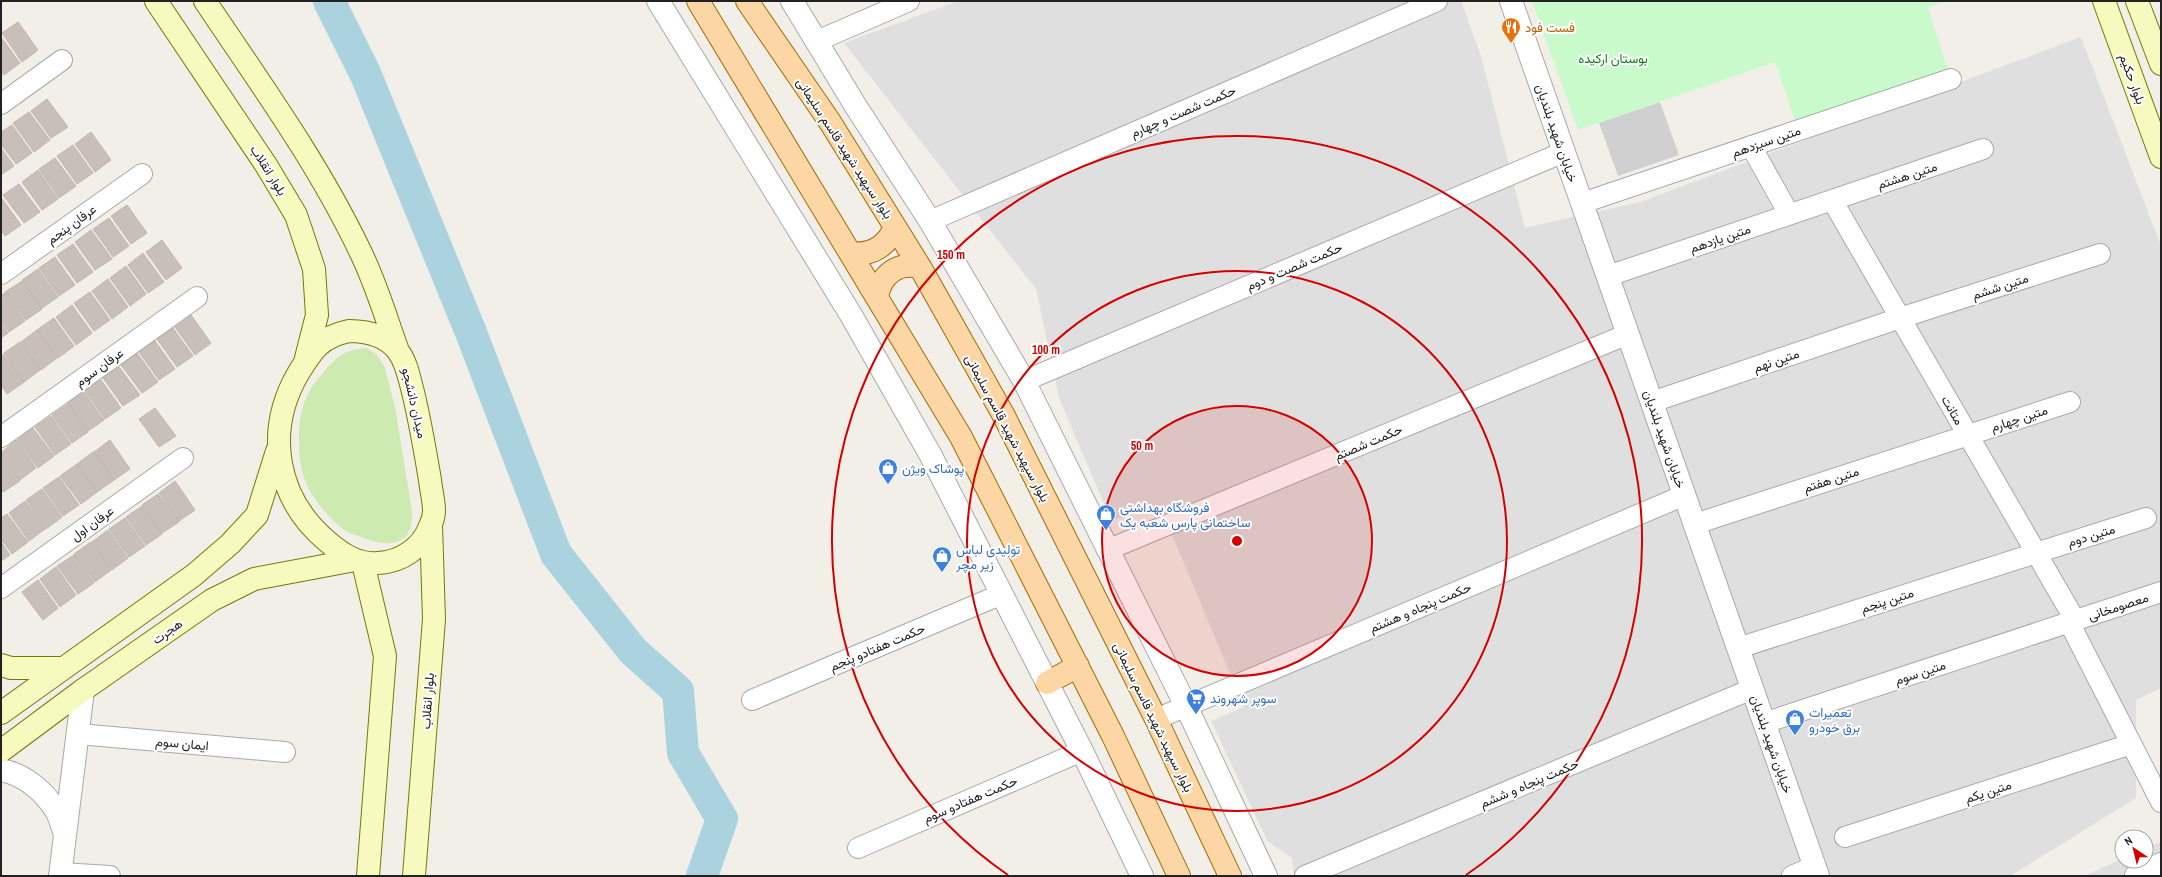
<svg xmlns="http://www.w3.org/2000/svg" width="2162" height="877" font-family="'Archivo Narrow',Vazirmatn,sans-serif">
<rect width="100%" height="100%" fill="#f2efe9"/>
<path fill="#e0dfdf" d="M958,1H1461L1481,56L1525,228L1640,202L2081,37L2161,246V688L2136,700V798L2010,876H1294L1292,858L1268,842L1211,721L1244,707L1160,506L1111,520L1059,398L1036,289L844,43Z
M2161,842V876H2084L2122,859V861H2146V848Z"/>
<path fill="#d0d0d0" d="M1660,102L1679,155L1618,176L1599,123Z"/>
<path fill="#cdebb0" d="M367,348L377,355L385,368L395,407L412,511C414,547 388,548 361,537C355,535 349,533 344,530C331,520 317,504 310,491C300,472 299,459 299,438C298,419 304,396 316,381C332,362 341,349 367,348Z"/>
<path fill="#c8facc" d="M1532,1H1944L1928,8L1949,73L1795,121L1775,62L1578,130Z"/>
<g fill="none" stroke-linecap="round" stroke-linejoin="round">
<path stroke="#aad3df" stroke-width="32" d="M329,1L365,73L470,330L556,554L633,651L678,691L683,753L722,819L702,876"/>
</g>
<path fill="#c7bfb8" stroke="#c4b6ab" d="M18,22L38,50L22,62L2,33Z
M1,37L20,63L4,75L1,71Z
M47,99L68,127L51,138L31,111Z
M29,112L50,140L34,152L13,123Z
M12,125L32,153L16,164L1,144V132Z
M91,132L111,160L95,172L75,144Z
M73,145L93,173L77,184L57,156Z
M1,148L14,166L1,175Z
M55,158L76,186L59,198L39,169Z
M38,170L58,199L42,210L22,182Z
M19,184L40,212L24,223L3,195Z
M1,197L21,225L5,236L1,230Z
M127,205L147,233L131,244L111,216Z
M109,218L129,246L113,257L93,229Z
M91,230L112,259L95,270L75,242Z
M162,240L182,268L166,280L146,252Z
M73,244L93,272L77,283L57,255Z
M143,253L164,282L148,293L128,265Z
M55,257L75,285L59,296L39,268Z
M126,266L146,294L130,306L110,278Z
M38,269L58,297L42,308L22,280Z
M108,279L128,307L112,319L92,291Z
M22,281L42,309L26,320L5,292Z
M90,292L110,320L94,331L74,303Z
M5,293L25,321L9,332L1,322V295Z
M72,305L92,333L76,345L56,317Z
M191,315L211,343L195,355L175,327Z
M54,318L74,346L58,358L37,330Z
M1,324L8,333L1,338Z
M173,328L193,356L177,367L157,339Z
M37,330L57,358L41,370L21,342Z
M155,341L175,369L159,380L139,352Z
M20,342L40,370L24,382L4,353Z
M137,353L158,382L142,393L121,365Z
M3,354L24,382L7,394L1,385V356Z
M119,367L140,395L123,406L103,378Z
M101,380L121,408L105,419L85,391Z
M84,392L104,420L88,431L68,403Z
M68,404L88,432L72,443L52,415Z
M155,408L176,436L159,447L139,419Z
M51,416L71,444L55,455L35,427Z
M33,428L54,456L38,468L17,440Z
M16,440L36,468L20,480L1,453Z
M110,440L130,469L114,480L94,452Z
M93,452L114,480L97,492L77,464Z
M1,455L20,481L3,492L1,489Z
M77,464L97,492L81,504L60,476Z
M59,477L79,505L63,516L43,488Z
M175,481L195,510L179,521L159,493Z
M42,489L62,517L46,529L26,500Z
M158,494L179,522L162,533L142,505Z
M25,501L45,529L29,541L9,513Z
M142,506L162,534L146,545L126,517Z
M7,514L28,542L12,554L1,539V518Z
M125,518L145,546L129,557L109,529Z
M108,530L128,558L112,570L92,542Z
M1,542L10,555L1,561Z
M91,542L111,570L95,582L74,554Z
M74,555L94,583L78,594L57,566Z
M56,567L76,595L60,607L40,579Z
M38,580L58,608L43,620L22,592Z"/>
<g fill="none" stroke-linecap="round" stroke-linejoin="round">
<defs>
<path id="minor" d="M817,41L909,1
M1,104L62,60
M1751,146L1789,214
M1832,200L2075,620
M1582,203L1951,79
M930,221L1437,1
M1,274L142,174
M1608,276L1983,149
M1024,381L1564,152
M1652,402L1900,318L2100,254
M1,437L197,297
M1695,524L2070,402
M1107,550L1628,334
M1,588L183,458
M2069,622L2161,802
M1738,648L2146,518
M752,700L1002,594
M1156,719L1685,495
M1764,723L2161,592
M78,734L285,752
M1845,837L2131,744
M858,848L1082,751
M61,873L110,876
M1305,876L1752,689
M1792,876L1815,866"/>
<path id="tertiary" d="M658,1L851,315L930,454L1082,751L1142,876
M792,1L855,105L930,221L1024,381L1186,706L1266,876
M1511,1L1818,876
M1,770C23,774 43,790 55,809C60,816 62,826 65,835
M60,876L83,690
M2136,876L2161,864"/>
<path id="secondary" d="M156,1L266,165L296,215L314,269L317,315L306,358
M205,1C260,83 318,163 360,251C376,283 386,318 398,351
M2104,1L2161,157
M2137,1L2161,64
M349,331C368,331 386,335 398,351C407,363 409,378 413,392C420,421 425,450 430,480C431,490 434,501 434,511C434,515 432,522 430,526C422,548 401,562 378,563C358,565 342,554 328,542C276,499 264,431 299,372C313,349 321,337 349,331Z
M363,563L385,656L368,876
M1,665L11,668H63
M1,713L194,575L230,544L257,515L277,451
M1,751L83,690L212,600L254,579L355,560
M414,876L434,619L431,525"/>
<path id="primary" d="M698,1L961,437L1113,736L1179,876
M747,1L830,122L920,267L1004,416L1156,719L1230,876
M850,253C872,256 887,246 895,227
M877,297C881,274 898,262 920,267
M1047,683L1078,666"/>
</defs>
<use href="#minor" stroke="#a9a9a9" stroke-width="22"/>
<use href="#tertiary" stroke="#a9a9a9" stroke-width="24"/>
<use href="#secondary" stroke="#707d05" stroke-width="24"/>
<use href="#primary" stroke="#a06b00" stroke-width="24"/>
<use href="#minor" stroke="#fff" stroke-width="20"/>
<use href="#tertiary" stroke="#fff" stroke-width="22"/>
<use href="#secondary" stroke="#f7fabf" stroke-width="22"/>
<use href="#primary" stroke="#fcd6a4" stroke-width="22"/>
</g>
<circle cx="1237" cy="541" r="135" fill="#d40000" fill-opacity=".12"/>
<g fill="none" stroke="#d40000" stroke-width="2">
<circle cx="1237" cy="541" r="135"/>
<circle cx="1237" cy="541" r="270"/>
<path d="M1008 875A405 405 0 1 1 1466 875"/>
</g>
<defs>
<symbol id="restaurant-pin" viewBox="-11 -11 22 30"><path d="M0 17L-7.5 6A9.5 9.5 0 1 1 7.5 6Z" fill="#e8710a" stroke="#fff"/><path d="M-5-6h1v4h1v-4h1v4h1v-4h1v5L-1.5 .5V6h-2V.5L-5-1ZM5-6V6H3V1.5H1.5Q1.5-4 5-6Z" fill="#fff"/></symbol>
<symbol id="shop-pin" viewBox="-11 -11 22 30"><path d="M0 17L-7.5 6A9.5 9.5 0 1 1 7.5 6Z" fill="#3f7fe0" stroke="#fff"/><path d="M-5-2.5h2.3a2.7 3.5 0 0 1 5.4 0H5L5.5 6h-11ZM-1.5-2.5h3a1.5 2.3 0 0 0-3 0Z" fill="#fff"/></symbol>
<symbol id="supermarket-pin" viewBox="-11 -11 22 30"><path d="M0 17L-7.5 6A9.5 9.5 0 1 1 7.5 6Z" fill="#3f7fe0" stroke="#fff"/><path d="M-6-5.5h2.5l.6 2H6L4.5 2H-2.5L-4.4-4H-6ZM-1.5 3.2a1.3 1.3 0 1 0 .1 0ZM3 3.2a1.3 1.3 0 1 0 .1 0Z" fill="#fff"/></symbol>
</defs>
<g fill-rule="evenodd">
<use href="#restaurant-pin" x="1500" y="16" width="22" height="30"/>
<use href="#shop-pin" x="877" y="457" width="22" height="30"/>
<use href="#shop-pin" x="1095" y="503" width="22" height="30"/>
<use href="#shop-pin" x="931" y="545" width="22" height="30"/>
<use href="#supermarket-pin" x="1185" y="687" width="22" height="30"/>
<use href="#shop-pin" x="1784" y="708" width="22" height="30"/>
</g>
<g text-anchor="middle" stroke-width="4" stroke-linejoin="round" paint-order="stroke">
<g font-size="13" fill="#c56008" stroke="#fff" text-anchor="start">
<text x="1525" y="32">فست فود</text>
</g>
<g font-size="13" fill="#0c8416" stroke="#fff">
<text x="1613" y="63">بوستان ارکیده</text>
</g>
<g font-size="13" fill="#222" stroke="#fff">
<text transform="translate(2133 79) rotate(70)" y="5">بلوار حکیم</text>
<text transform="translate(1183 111) rotate(-23)" y="5">حکمت شصت و چهارم</text>
<text transform="translate(1557 133) rotate(71)" y="5">خیابان شهید بلندیان</text>
<text transform="translate(1766 141) rotate(-19)" y="5">متین سیزدهم</text>
<text transform="translate(845 148) rotate(57)" y="5">بلوار سپهبد شهید قاسم سلیمانی</text>
<text transform="translate(269 170) rotate(58)" y="5">بلوار انقلاب</text>
<text transform="translate(1907 175) rotate(-18)" y="5">متین هشتم</text>
<text transform="translate(71 224) rotate(-36)" y="5">عرفان پنجم</text>
<text transform="translate(1720 238) rotate(-19)" y="5">متین یازدهم</text>
<text transform="translate(1294 266) rotate(-23)" y="5">حکمت شصت و دوم</text>
<text transform="translate(2000 286) rotate(-18)" y="5">متین ششم</text>
<text transform="translate(1776 360) rotate(-19)" y="5">متین نهم</text>
<text transform="translate(99 367) rotate(-36)" y="5">عرفان سوم</text>
<text transform="translate(415 403) rotate(77)" y="5">میدان دانشجو</text>
<text transform="translate(1953 410) rotate(60)" y="5">متانت</text>
<text transform="translate(2019 418) rotate(-18)" y="5">متین چهارم</text>
<text transform="translate(1008 428) rotate(62)" y="5">بلوار سپهبد شهید قاسم سلیمانی</text>
<text transform="translate(1665 439) rotate(71)" y="5">خیابان شهید بلندیان</text>
<text transform="translate(1368 442) rotate(-23)" y="5">حکمت شصتم</text>
<text transform="translate(1831 479) rotate(-18)" y="5">متین هفتم</text>
<text transform="translate(92 523) rotate(-36)" y="5">عرفان اول</text>
<text transform="translate(2091 535) rotate(-17)" y="5">متین دوم</text>
<text transform="translate(1887 600) rotate(-18)" y="5">متین پنجم</text>
<text transform="translate(2118 606) rotate(-18)" y="5">معصومخانی</text>
<text transform="translate(1420 607) rotate(-23)" y="5">حکمت پنجاه و هشتم</text>
<text transform="translate(167 631) rotate(-35)" y="5">هجرت</text>
<text transform="translate(877 647) rotate(-23)" y="5">حکمت هفتادو پنجم</text>
<text transform="translate(1920 672) rotate(-18)" y="5">متین سوم</text>
<text transform="translate(427 701) rotate(-86)" y="5">بلوار انقلاب</text>
<text transform="translate(1154 717) rotate(64)" y="5">بلوار سپهبد شهید قاسم سلیمانی</text>
<text transform="translate(182 743) rotate(5)" y="5">ایمان سوم</text>
<text transform="translate(1772 744) rotate(71)" y="5">خیابان شهید بلندیان</text>
<text transform="translate(1529 783) rotate(-23)" y="5">حکمت پنجاه و ششم</text>
<text transform="translate(1988 791) rotate(-18)" y="5">متین یکم</text>
<text transform="translate(970 799) rotate(-23)" y="5">حکمت هفتادو سوم</text>
</g>
<g font-size="13" fill="#366cbe" stroke="#fff" text-anchor="start">
<text x="902" y="473">پوشاک ویژن</text>
<text x="1120" y="512">فروشگاه بهداشتی<tspan x="1120" dy="15">ساختمانی پارس شعبه یک</tspan></text>
<text x="956" y="554">تولیدی لباس<tspan x="956" dy="15">زیر مچر</tspan></text>
<text x="1210" y="703">سوپر شهروند</text>
<text x="1809" y="717">تعمیرات<tspan x="1809" dy="15">برق خودرو</tspan></text>
</g>
</g>
<circle cx="1237" cy="541" r="6" fill="#d40000" stroke="#fff" stroke-width="2"/>
<g font-size="12" text-anchor="middle" font-weight="bold" fill="#d40000" stroke="#fff" stroke-width="4" stroke-linejoin="round" paint-order="stroke">
<text x="951" y="259">150 m</text>
<text x="1046" y="354">100 m</text>
<text x="1142" y="450">50 m</text>
</g>
<rect width="2162" height="877" fill="none" stroke="#222222" stroke-width="4"/>
<g transform="translate(2134 849) rotate(325)"><circle r="19" fill="#ffffff" stroke="#a7a7a7"/>
<path d="M0-3L7 15L0 10L-7 15Z" fill="#d40000"/>
<text y="-6" font-size="11" font-weight="bold" text-anchor="middle" fill="#222222">N</text>
</g>
</svg>
